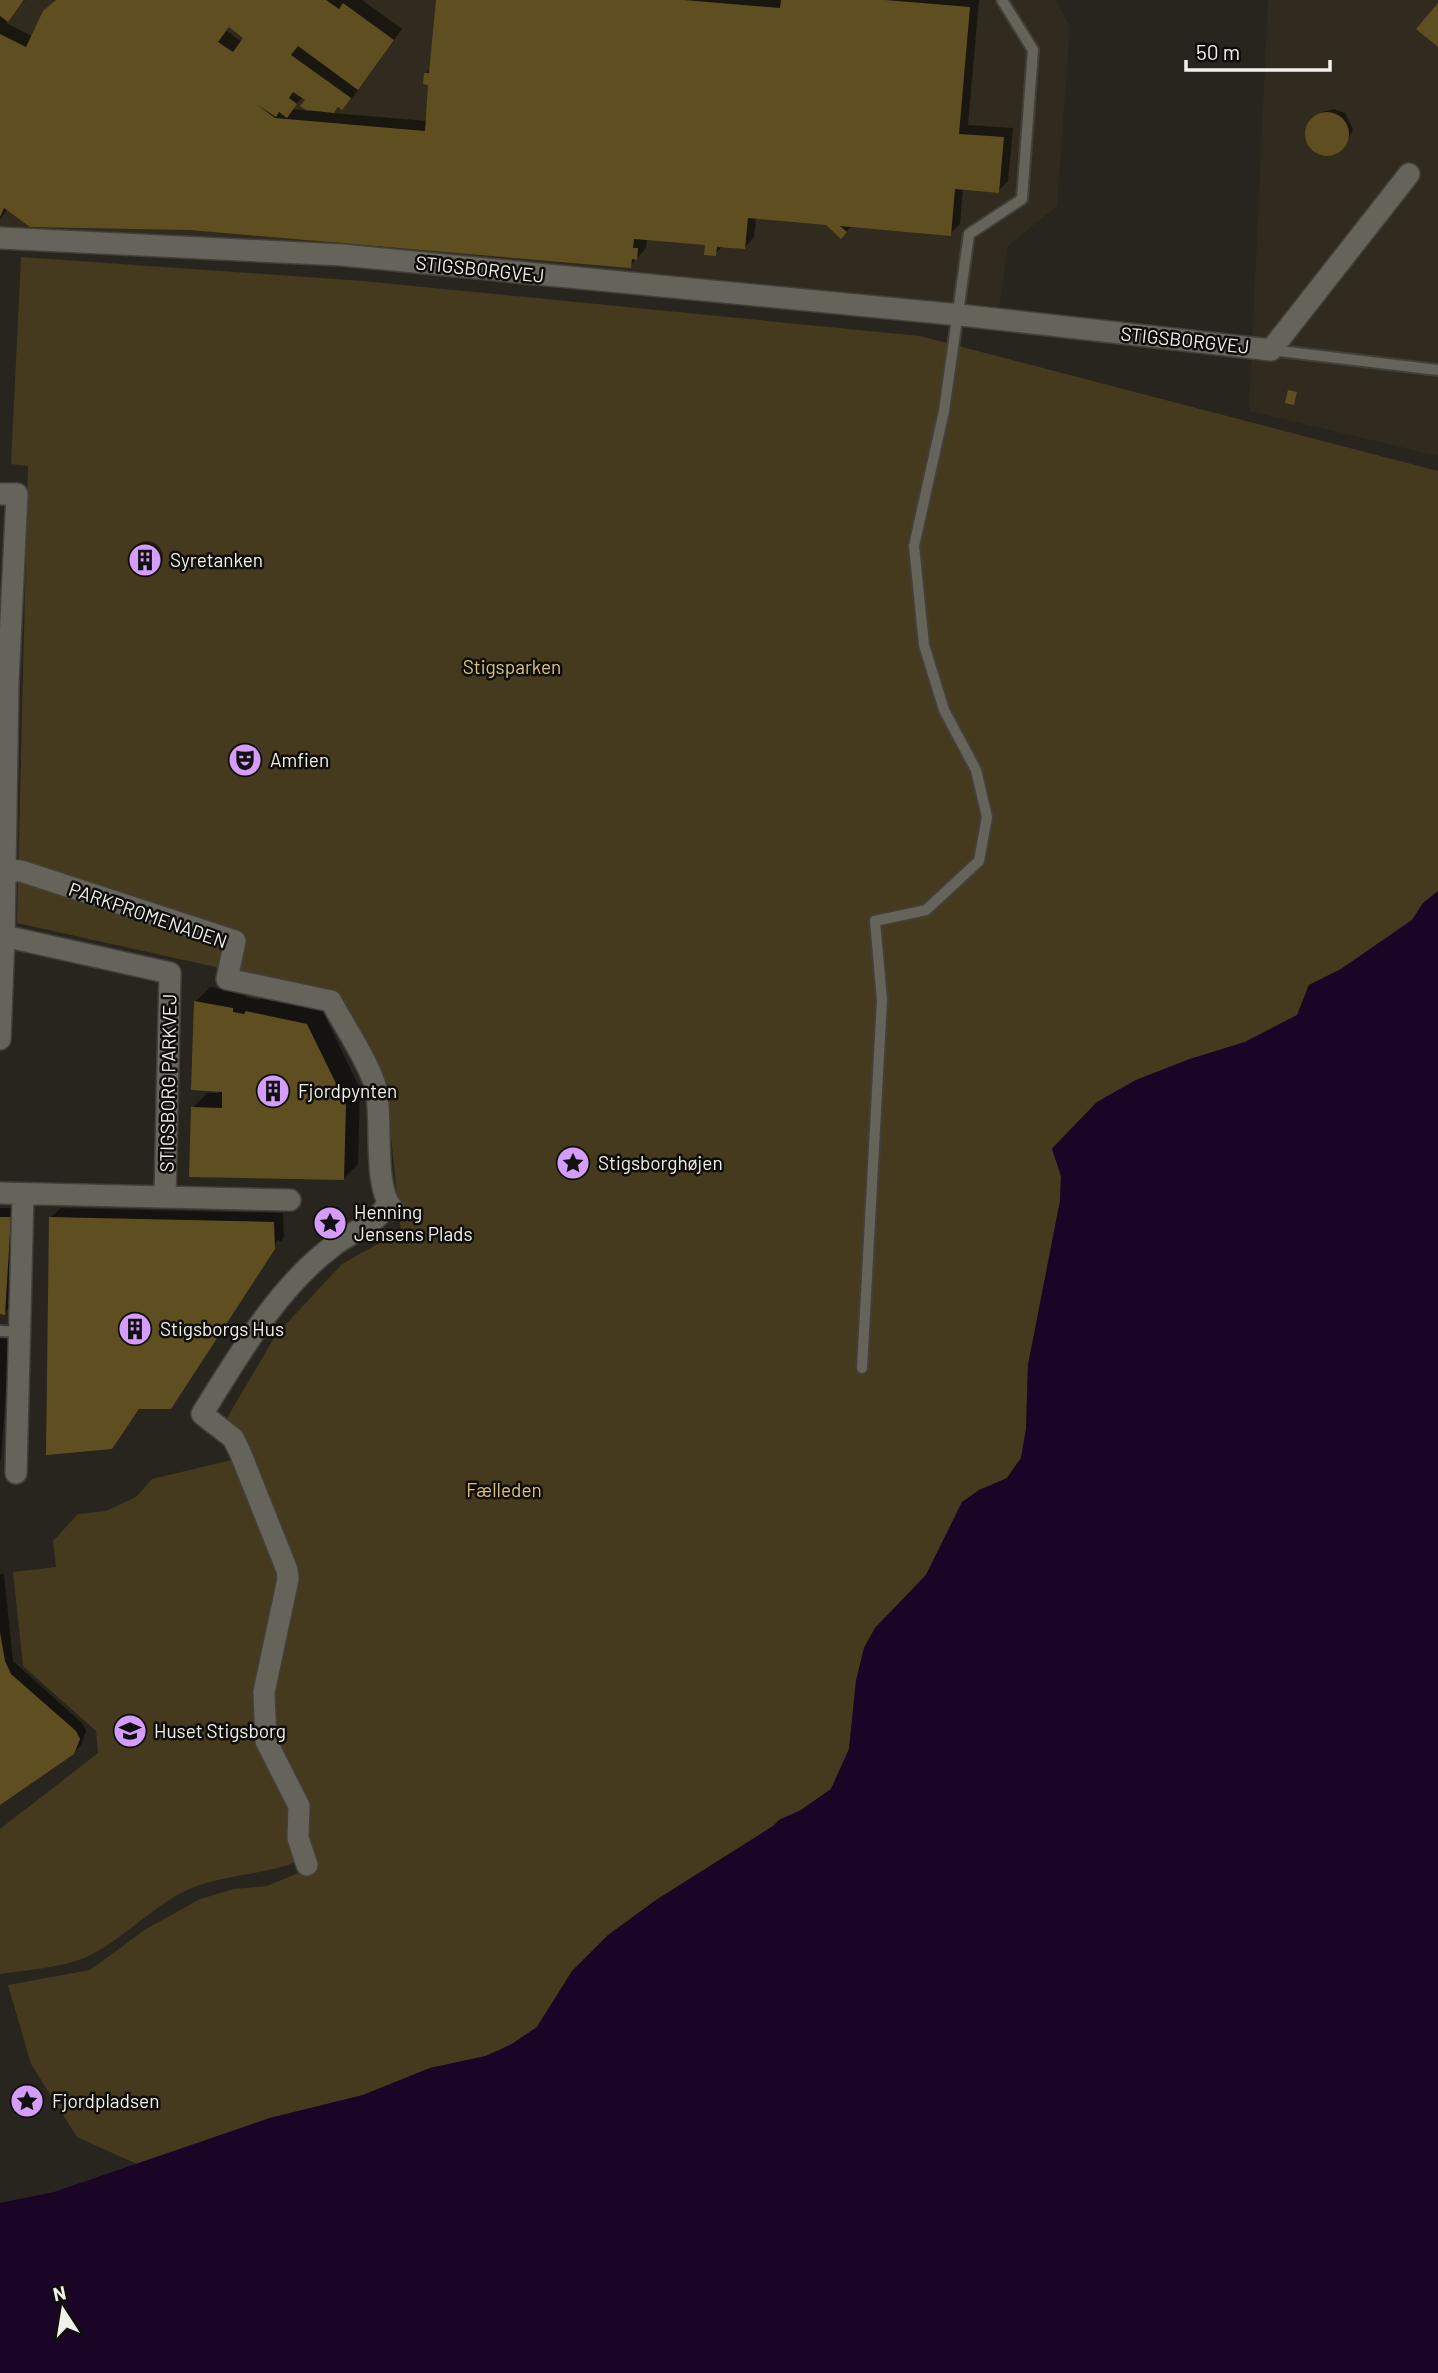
<svg xmlns="http://www.w3.org/2000/svg" width="1438" height="2373" font-family="Barlow,sans-serif">
<rect width="100%" height="100%" fill="#28251e"/>
<path fill="#302b1e" d="M0,0H1055L1070,26L1057,206L1008,246L999,307L362,249L0,228Z
M1268,0H1438V456L1249,411Z"/>
<path fill="#453a1d" d="M21,257L363,281L920,336L1438,471V891L1423,903L1412,920L1341,969L1309,985L1297,1015L1245,1042L1190,1059L1136,1080L1097,1102L1052,1148L1061,1176L1060,1201L1028,1365L1026,1429L1021,1458L1007,1478L962,1502L926,1575L875,1628L864,1648L856,1681L849,1749L831,1789L801,1810L779,1820L774,1826L656,1900L609,1935L572,1971L537,2027L512,2044L486,2056L430,2068L363,2095L270,2118L139,2165L77,2137L31,2064L8,1985L90,1970L146,1929L200,1899L234,1889L267,1886L301,1872L296,1862C261,1876 222,1874 187,1890C150,1908 118,1944 84,1958C58,1968 28,1970 0,1974V1829L98,1753L96,1731L23,1666L13,1572L56,1567L53,1541L78,1514L106,1511L136,1497L152,1479L236,1459L227,1418L275,1336L342,1264L401,1231L385,1080L337,994L17,923L28,466L11,464Z"/>
<path fill="#1a0526" d="M1438,891V2373H0V2203L54,2192L270,2118L363,2095L430,2068L486,2056L512,2044L537,2027L572,1971L608,1935L656,1900L773,1826L779,1820L801,1810L831,1789L849,1749L856,1681L864,1648L875,1628L926,1575L962,1502L979,1490L1007,1478L1021,1458L1026,1429L1028,1365L1060,1201L1061,1176L1052,1149L1097,1102L1136,1080L1190,1059L1245,1042L1297,1015L1309,985L1341,969L1412,920L1423,903Z"/>
<path fill="#0007" fill-rule="evenodd" d="M0,0H25L6,23L32,36L57,0H362L402,29L352,98L332,113L427,121L430,83L425,74L432,67L437,0H979L968,125L1013,128L1008,181L998,191L963,188L960,224L950,234L852,226L841,237L827,224L756,217L754,237L745,247L724,245L715,254L707,244L647,239L646,248L630,266L8,209L0,219ZM230,26L246,37L242,42L227,31ZM303,97L307,100L303,106L310,111L292,109Z
M1334,109L1345,113L1353,130L1343,147L1326,154L1310,145L1307,133L1322,112Z
M131 557a16 16 0 1 1 32 0a16 16 0 1 1-32 0Z
M210,987L246,994V997L259,1000L262,997L322,1010L360,1089L358,1164L343,1179L193,1108L207,1093H219L196,1001Z
M0,1208H19L14,1303L4,1313H0Z
M61,1208L283,1213L284,1237L281,1242L278,1240L175,1400H177L170,1407H141L111,1447L51,1217Z
M10,1334L1,1459L0,1460V1335Z
M0,1574H4L13,1661L83,1724L86,1731L81,1745L73,1753L0,1803Z"/>
<path fill="#5f4f20" fill-rule="evenodd" d="M0,0H24L8,22L0,16Z
M56,0H326L339,9L343,3L394,40L358,90L298,46L291,55L351,98L342,110L338,107L334,113L306,110L300,106L305,100L293,92L289,98L297,104L287,118L279,112L276,117L256,104L275,118L425,131L428,85L423,84L424,73H429L436,0H684L780,8L781,0H885L970,7L959,134L1004,137L999,193L955,189L951,236L840,226L847,232L841,239L826,225L748,218L745,249L717,247L716,256L704,255L705,245L634,239L633,248H638L637,260L632,259L631,268L190,230L30,227L4,208L0,217V34L26,47L43,11ZM229,27L243,38L233,52L218,42Z
M1438,3V47L1416,29Z
M1305 134a22 22 0 1 1 44 0a22 22 0 1 1-44 0Z
M1288,390L1297,392L1294,405L1285,403Z
M129 560a16 16 0 1 1 32 0a16 16 0 1 1-32 0Z
M194,1001L233,1008V1012L244,1014L246,1011L307,1024L346,1104L344,1180L189,1177L191,1107L222,1108V1092L191,1090Z
M0,1217H11L5,1315L0,1314Z
M49,1217L274,1222L275,1249L171,1409H139L112,1449L46,1455Z
M0,1632L5,1661L11,1674L76,1731L80,1739L74,1754L0,1805Z"/>
<g fill="none" stroke-linecap="round" stroke-linejoin="round">
<defs>
<path id="lane" d="M1271,350L1438,370
M0,1331L19,1332
M862,1368L882,1000L875,921L926,910L979,861L987,817L976,770L944,710L924,645L914,546L944,411L969,234L1022,199L1033,50L1002,0"/>
<path id="street" d="M0,238L342,255L960,315L1271,350L1409,174
M0,494H17L8,682L4,936L170,973L165,1196
M3,870L21,871L235,941L227,979L331,1001C343,1024 371,1066 376,1089C383,1119 372,1190 394,1210
M0,1039L4,936
M0,1193L290,1200
M16,1473L23,1194
M307,1865L298,1838L299,1806L266,1741L264,1692L288,1579L287,1570L240,1452L233,1438L202,1414C239,1355 276,1289 333,1246C350,1232 378,1224 387,1204"/>
</defs>
<use href="#lane" stroke="#42403a" stroke-width="14"/>
<use href="#street" stroke="#42403a" stroke-width="24"/>
<use href="#lane" stroke="#66635a" stroke-width="10"/>
<use href="#street" stroke="#66635a" stroke-width="21"/>
</g>
<defs>
<symbol id="building-disc" viewBox="-11 -11 22 22"><circle r="9.5" fill="#d49cfb" stroke="#100e0b"/><path d="M-4-6H4V6H1V3H-1V6H-4ZM-2.5-4.3h1.7v1.8h-1.7ZM.8-4.3h1.7v1.8H.8ZM-2.5-1h1.7V.8h-1.7ZM.8-1h1.7V.8H.8Z" fill="#111"/></symbol>
<symbol id="theatre-disc" viewBox="-11 -11 22 22"><circle r="9.5" fill="#d49cfb" stroke="#100e0b"/><path d="M-5-5.5Q0-4 5-5.5V0Q5 5 0 6Q-5 5-5 0ZM-3.3-2.5H-1v1.5H-3.3ZM1-2.5H3.3v1.5H1ZM-2.8 1Q0 5.5 2.8 1Z" fill="#111"/></symbol>
<symbol id="sight-disc" viewBox="-11 -11 22 22"><circle r="9.5" fill="#d49cfb" stroke="#100e0b"/><path d="M0-6L1.8-2.2L6-1.7L2.9 1.2L3.7 5.4L0 3.3L-3.7 5.4L-2.9 1.2L-6-1.7L-1.8-2.2Z" fill="#111"/></symbol>
<symbol id="school-disc" viewBox="-11 -11 22 22"><circle r="9.5" fill="#d49cfb" stroke="#100e0b"/><path d="M0-5L7-2L0 1L-7-2ZM-4 1L0 2.5L4 1V4Q0 6-4 4Z" fill="#111"/></symbol>
</defs>
<g fill-rule="evenodd">
<use href="#building-disc" x="126" y="541" width="38" height="38"/>
<use href="#theatre-disc" x="226" y="741" width="38" height="38"/>
<use href="#building-disc" x="254" y="1072" width="38" height="38"/>
<use href="#sight-disc" x="554" y="1144" width="38" height="38"/>
<use href="#sight-disc" x="311" y="1204" width="38" height="38"/>
<use href="#building-disc" x="116" y="1310" width="38" height="38"/>
<use href="#school-disc" x="111" y="1712" width="38" height="38"/>
<use href="#sight-disc" x="8" y="2082" width="38" height="38"/>
</g>
<g text-anchor="middle" stroke-width="5" stroke-linejoin="round" paint-order="stroke">
<g font-size="19" fill="#f2f0eb" stroke="#100e0b">
<text transform="translate(480 269) rotate(6)" y="7">STIGSBORGVEJ</text>
<text transform="translate(1185 340) rotate(6)" y="7">STIGSBORGVEJ</text>
<text transform="translate(148 915) rotate(19)" y="7">PARKPROMENADEN</text>
<text transform="translate(168 1083) rotate(-89)" y="7">STIGSBORG PARKVEJ</text>
</g>
<g font-size="19" fill="#f2f0eb" stroke="#100e0b" text-anchor="start">
<text x="170" y="567">Syretanken</text>
<text x="270" y="767">Amfien</text>
<text x="298" y="1098">Fjordpynten</text>
<text x="598" y="1170">Stigsborghøjen</text>
<text x="354" y="1219">Henning<tspan x="354" dy="22">Jensens Plads</tspan></text>
<text x="160" y="1336">Stigsborgs Hus</text>
<text x="154" y="1738">Huset Stigsborg</text>
<text x="52" y="2108">Fjordpladsen</text>
</g>
<g font-size="19" fill="#dfc37a" stroke="#100e0b">
<text x="512" y="674">Stigsparken</text>
<text x="504" y="1497">Fælleden</text>
</g>
</g>
<g transform="translate(63 2310) rotate(348)" stroke="#100e0b" stroke-width="5" paint-order="stroke">
<path d="M0-5L12 26L0 18L-12 26Z" fill="#f2f0eb"/>
<text y="-10" font-size="19" font-weight="bold" text-anchor="middle" fill="#f2f0eb">N</text>
</g>
<path d="M1186 60v10h144v-10" fill="none" stroke="#f2f0eb" stroke-width="3.5"/>
<text x="1196" y="60" font-size="21" fill="#f2f0eb" stroke="#100e0b" stroke-width="5" paint-order="stroke">50 m</text>
</svg>
